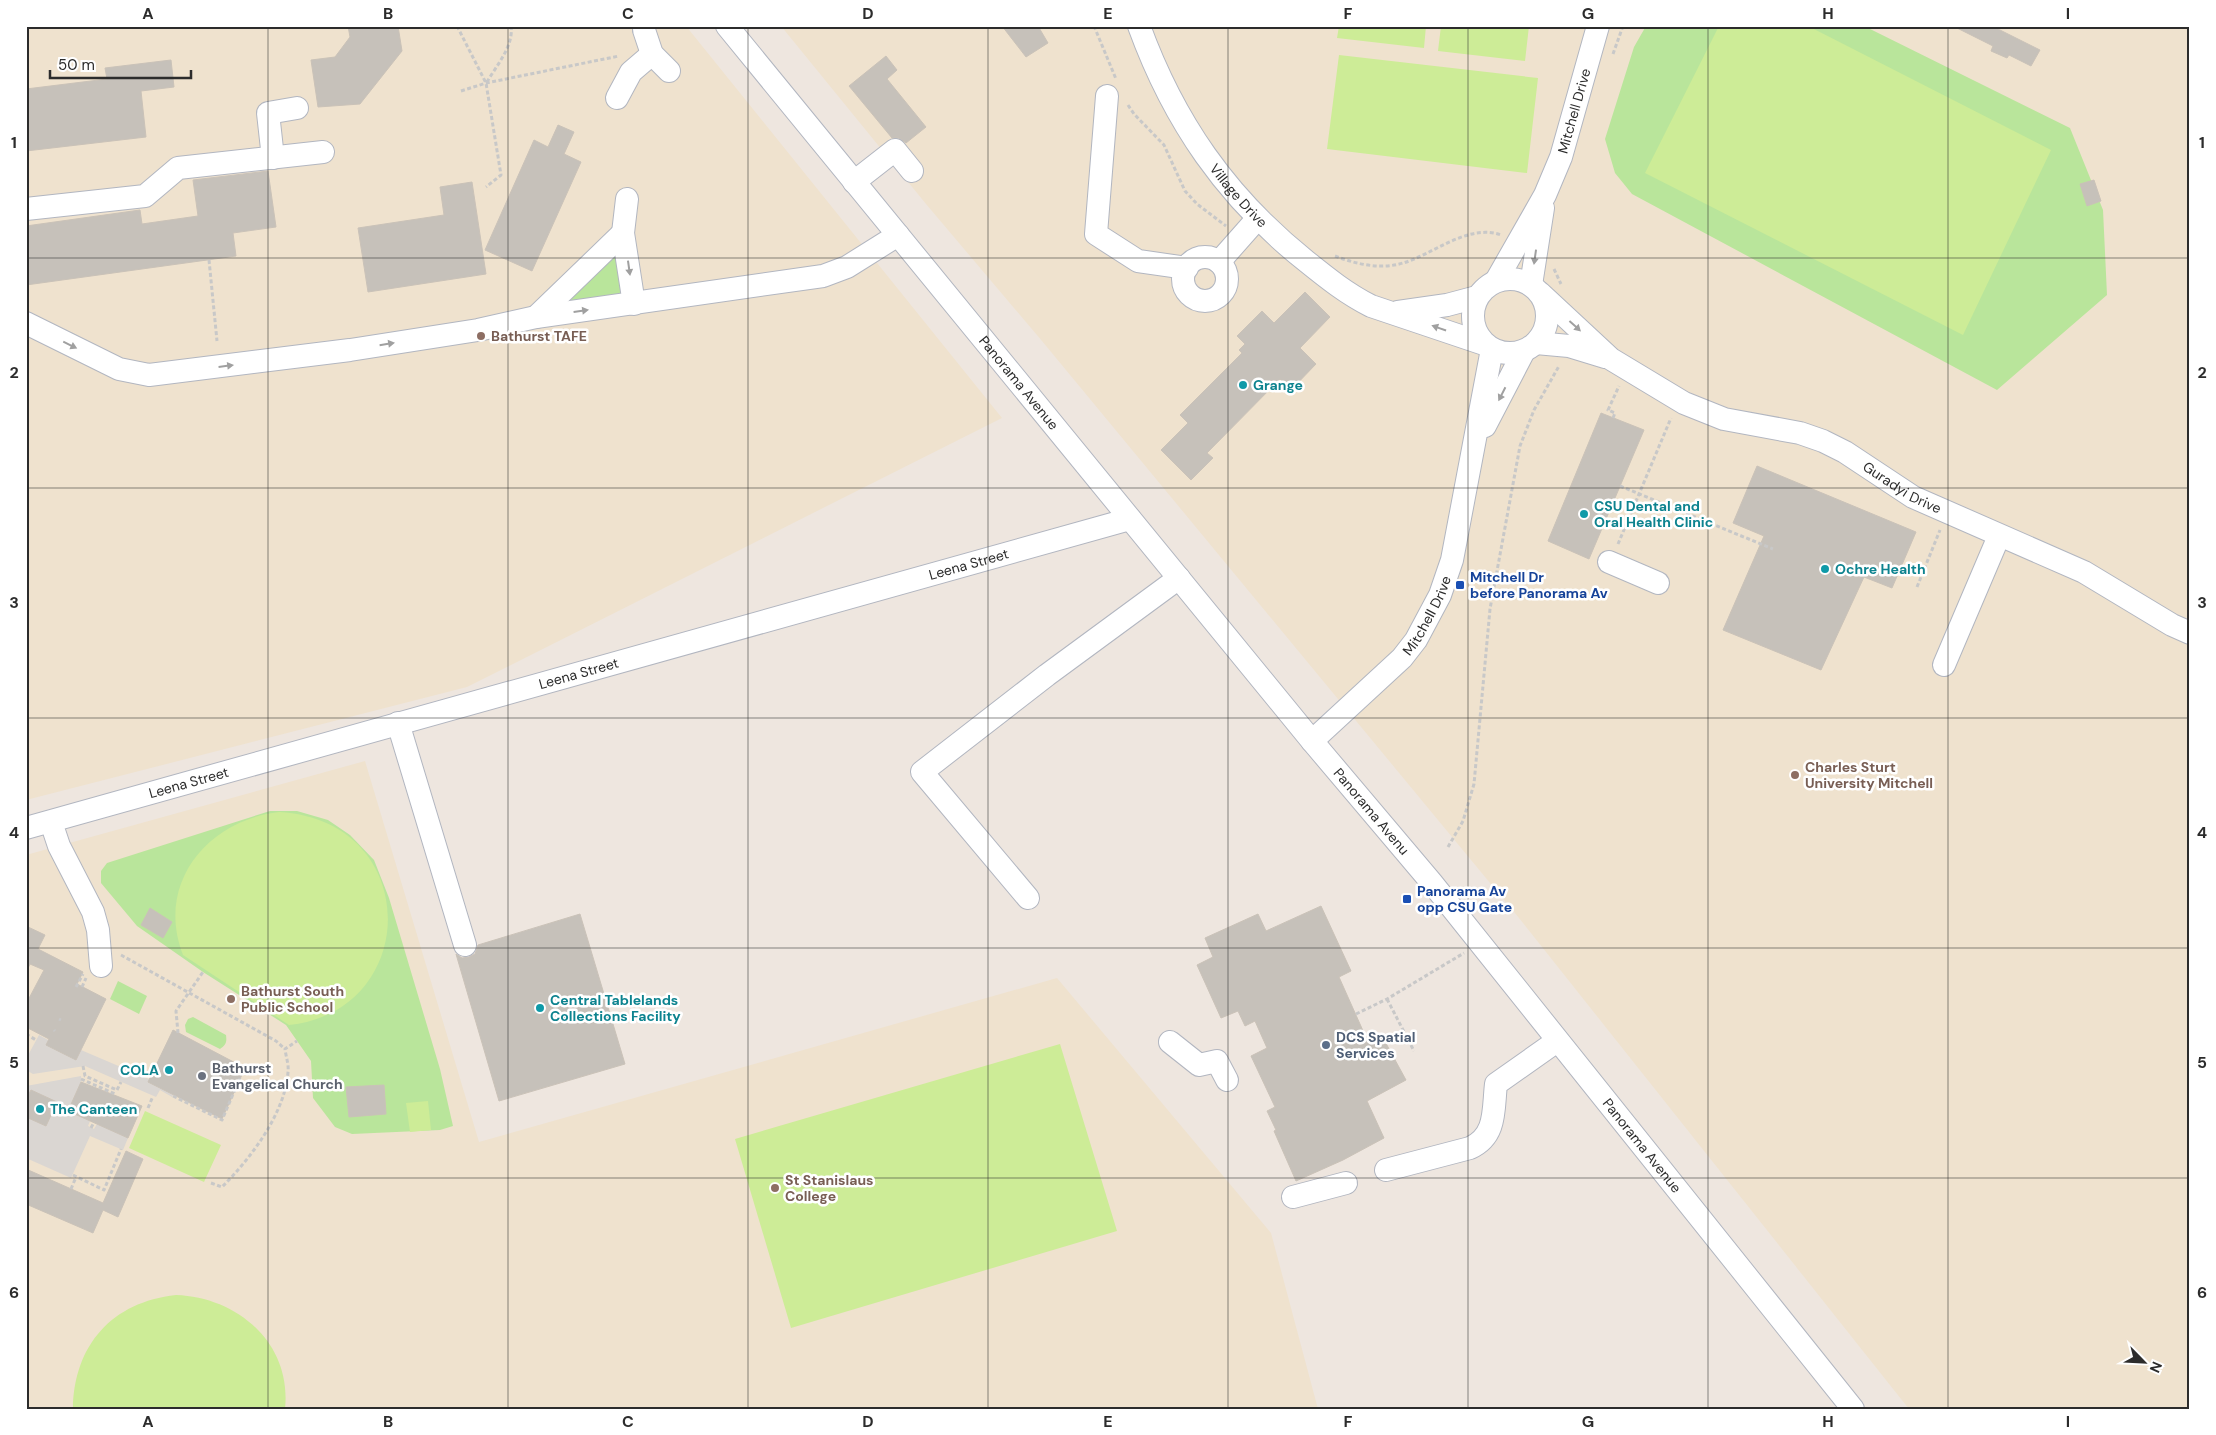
<svg xmlns="http://www.w3.org/2000/svg" width="2216" height="1435" font-family="'DM Sans',sans-serif">
<rect width="100%" height="100%" fill="#eee6df"/>
<path fill="#efe2ce" d="M26,26H686L1002,418L467,687L26,800Z
M781,26H2190V1409H1909L1519,918L1042,341L926,204Z
M365,761L479,1142L1057,978L1271,1233L1318,1409H26V855Z"/>
<path fill="#b9e59b" d="M1646,26H1864L2070,128L2103,210L2107,295L1997,390L1632,194L1615,173L1605,139L1634,47Z
M623,233L634,304L536,317Z
M270,811H297L328,820L350,835L374,860L389,898L440,1069L453,1126L440,1130L352,1134L335,1127L313,1098L311,1061L286,1025L203,972L137,926L101,883V871L107,863Z
M118,981L147,996L139,1014L110,999Z
M193,1017L226,1035C227,1042 226,1045 220,1049L186,1032L185,1025L188,1019Z"/>
<path fill="#cdec97" d="M1339,26H1426L1424,48L1337,38Z
M1441,26H1529L1525,61L1438,51Z
M1719,26H1808L2051,150L1963,335L1645,173Z
M1339,55L1538,78L1527,173L1327,149Z
M279,812C423,820 422,1011 289,1025L183,955C155,883 208,820 279,812Z
M1060,1044L1117,1231L791,1328L735,1139Z
M428,1101L431,1130L410,1132L406,1103Z
M145,1111L221,1145L204,1182L129,1148Z
M176,1295C237,1297 292,1343 285,1409H73C74,1345 112,1302 176,1295Z"/>
<path fill="#dad6d2" d="M79,985L106,999L81,1050L149,1079L173,1030L198,1044L172,1097L160,1090L156,1097L85,1066L33,1074L26,1070V1059L39,1035L50,1041Z
M81,1076V1082L68,1111L90,1121L88,1126L94,1129L97,1124L128,1138L123,1150L90,1136L71,1178L26,1158V1117L46,1126L57,1102L31,1090L26,1099V1086Z"/>
<path fill="#c6c1ba" stroke="#cac2b8" d="M348,26H398L402,51L360,104L318,107L311,60L335,57L350,37Z
M1002,26H1038L1048,43L1026,57Z
M1953,26H1992L2040,50L2031,66L2009,55L2007,58L1991,51L1993,46Z
M886,56L897,70L887,79L926,127L906,143L899,138H892L849,86Z
M171,60L174,87L141,91L146,137L26,151V89L107,79L105,68Z
M558,125L574,132L564,154L581,162L532,271L485,250L534,140L548,147Z
M268,171L276,227L233,233L236,256L26,285V226L140,210L142,224L198,216L193,180Z
M2094,180L2101,201L2087,206L2080,184Z
M472,182L486,274L368,292L358,228L444,215L440,187Z
M1305,292L1330,317L1300,348L1316,364L1291,390L1280,379L1207,453L1213,458L1191,480L1161,450L1188,423L1180,415L1242,353L1239,350L1245,344L1237,336L1262,311L1274,323Z
M1601,413L1644,430L1589,559L1548,541Z
M1757,466L1916,532L1892,588L1864,577L1821,670L1723,630L1764,536L1733,523Z
M1321,906L1351,971L1339,977L1368,1042L1382,1036L1406,1080L1367,1101L1384,1138L1343,1160L1296,1181L1274,1131L1276,1130L1267,1111L1275,1107L1251,1056L1267,1048L1255,1021L1245,1026L1238,1011L1221,1018L1197,965L1213,957L1205,938L1258,914L1266,931Z
M150,908L172,922L163,938L141,925Z
M580,914L625,1064L499,1101L456,954L462,958L469,957L475,954L478,945Z
M26,926L45,935L38,949L83,972L77,984L106,999L76,1060L46,1045L49,1039L26,1027V1004L44,970L30,964L26,972Z
M173,1030L245,1068L222,1119L148,1082Z
M81,1082L142,1106L128,1138L68,1111Z
M384,1085L386,1114L349,1117L346,1087Z
M31,1090L57,1102L46,1126L26,1117V1099Z
M126,1151L143,1159L118,1217L103,1210L93,1233L26,1204V1169L103,1203Z"/>
<g fill="none" stroke-linecap="round" stroke-linejoin="round">
<defs>
<g id="minor">
<path id="s1" d="M727,26L1312,741L1432,883L1853,1409"/>
<path id="s2" d="M1139,26C1174,122 1226,197 1306,261C1327,278 1347,294 1371,306L1484,344"/>
<path d="M644,30L652,54L669,71"/>
<path d="M1107,96L1096,234L1138,261L1187,268"/>
<path d="M617,98L631,72L652,54"/>
<path d="M273,158L268,113L297,108"/>
<path d="M854,182L895,150L912,171"/>
<path d="M627,199L623,233L634,304"/>
<path d="M26,209L145,196L178,168L323,152"/>
<circle cx="1205" cy="279" r="22"/>
<path d="M1219,262L1257,219"/>
<circle cx="1510" cy="316" r="37"/>
<path id="s3" d="M1496,281L1545,195L1561,157L1598,26"/>
<path d="M1531,285L1543,208"/>
<path id="s4" d="M1540,293L1611,359L1684,403L1724,419L1800,433L1823,441L1845,452L1913,497L2084,572L2172,625L2190,633"/>
<path d="M1398,312L1447,305L1477,297"/>
<path d="M536,317L623,233"/>
<path d="M26,323L119,369L149,375L350,350L478,330L536,317L823,276L847,267L898,235"/>
<path d="M1536,343L1569,346L1605,357"/>
<path d="M1485,426L1524,351"/>
<path d="M1609,562L1658,583"/>
<path d="M1944,665L1999,536"/>
<path d="M398,723L465,945"/>
<path id="s5" d="M1312,741L1402,658L1416,640L1440,595L1452,560L1492,349"/>
<path d="M51,822L59,846L93,912L98,930L101,966"/>
<path id="s6" d="M26,828L1130,519"/>
<path d="M1028,898L922,772L1047,675L1179,578"/>
<path d="M1170,1042L1199,1065L1217,1061L1227,1080"/>
<path d="M1386,1170L1470,1148C1497,1136 1493,1109 1496,1084L1557,1041"/>
<path d="M1293,1197L1346,1183"/>
</g>
</defs>
<use href="#minor" stroke="#b2b6c0" stroke-width="24"/>
<path stroke="#c8c8c8" stroke-width="3" stroke-dasharray="4 2.5" stroke-linecap="butt" d="M457,26L486,83L501,175L486,187
M1094,26L1116,79
M1613,54L1623,26
M487,82C496,66 514,46 511,26
M461,91L486,83L619,56
M1128,105L1134,114L1164,145L1185,191L1197,204L1226,226
M1335,256C1356,264 1380,270 1403,263C1432,255 1468,223 1501,235
M209,260L217,341
M1554,269L1561,284
M1613,418L1615,413L1608,410L1619,386
M1620,486L1773,549
M1618,544L1671,418
M1917,587L1940,530
M1448,847L1463,821L1474,784L1490,609L1520,446L1534,410L1559,366
M121,955L276,1041L285,1049
M76,987L83,974
M82,987L86,978
M1387,999L1414,1051
M1356,1014L1387,999L1464,953
M59,1019L61,1020
M54,1030L55,1031
M178,1033L176,1011L203,972
M26,1034L36,1040
M83,1066L85,1076L117,1090
M81,1079L115,1094
M117,1090L121,1082
M173,1096L222,1120L240,1078
M148,1108L153,1096
M91,1128L94,1122
M26,1165L29,1159
M73,1175L104,1190L121,1149
M211,1183L222,1187C250,1159 285,1114 288,1072C289,1065 286,1057 285,1049L297,1041
M71,1189L76,1177"/>
<use href="#minor" stroke="#fff" stroke-width="22"/>
</g>
<defs><path id="oneway-solid" d="M-6-.8H1V-3.2L6.5 0L1 3.2V.8H-6Z" transform="scale(1.25)"/></defs>
<g fill="#a0a0a0">
<use href="#oneway-solid" transform="translate(1535 257) rotate(98)"/>
<use href="#oneway-solid" transform="translate(629 268) rotate(82)"/>
<use href="#oneway-solid" transform="translate(581 311) rotate(-8)"/>
<use href="#oneway-solid" transform="translate(1575 326) rotate(42)"/>
<use href="#oneway-solid" transform="translate(1439 328) rotate(-161)"/>
<use href="#oneway-solid" transform="translate(387 344) rotate(-9)"/>
<use href="#oneway-solid" transform="translate(70 345) rotate(26)"/>
<use href="#oneway-solid" transform="translate(226 366) rotate(-7)"/>
<use href="#oneway-solid" transform="translate(1502 394) rotate(117)"/>
</g>
<path fill="none" stroke="#2c2c2c" stroke-width="1" stroke-opacity="0.55" d="M268,26V1409M508,26V1409M748,26V1409M988,26V1409M1228,26V1409M1468,26V1409M1708,26V1409M1948,26V1409M26,258H2190M26,488H2190M26,718H2190M26,948H2190M26,1178H2190"/>
<g fill="#8d6e63" stroke="#fff" stroke-width="2">
<circle cx="481" cy="336" r="5"/>
<circle cx="1795" cy="775" r="5"/>
<circle cx="231" cy="999" r="5"/>
<circle cx="775" cy="1188" r="5"/>
</g>
<g fill="#0f9aa8" stroke="#fff" stroke-width="2">
<circle cx="1243" cy="385" r="5"/>
<circle cx="1584" cy="514" r="5"/>
<circle cx="1825" cy="569" r="5"/>
<circle cx="540" cy="1008" r="5"/>
<circle cx="169" cy="1070" r="5"/>
<circle cx="40" cy="1109" r="5"/>
</g>
<g fill="#1a4fb4" stroke="#fff" stroke-width="2">
<rect x="1455" y="580" width="10" height="10" rx="2.5"/>
<rect x="1402" y="894" width="10" height="10" rx="2.5"/>
</g>
<circle fill="#5c6f8a" stroke="#fff" stroke-width="2" cx="1326" cy="1045" r="5"/>
<circle fill="#6b7280" stroke="#fff" stroke-width="2" cx="202" cy="1076" r="5"/>
<g text-anchor="middle" stroke-width="5" stroke-linejoin="round" paint-order="stroke">
<g font-size="14" fill="#2c2c2c" stroke="#fff">
<text dy="5" stroke="none"><textPath href="#s3" startOffset="188">Mitchell Drive</textPath></text>
<text dy="5" stroke="none"><textPath href="#s2" startOffset="198">Village Drive</textPath></text>
<text dy="5" stroke="none"><textPath href="#s1" startOffset="461">Panorama Avenue</textPath></text>
<text dy="5" stroke="none"><textPath href="#s4" startOffset="419">Guradyi Drive</textPath></text>
<text dy="5" stroke="none"><textPath href="#s6" startOffset="979">Leena Street</textPath></text>
<text dy="5" stroke="none"><textPath href="#s5" startOffset="172">Mitchell Drive</textPath></text>
<text dy="5" stroke="none"><textPath href="#s6" startOffset="574">Leena Street</textPath></text>
<text dy="5" stroke="none"><textPath href="#s6" startOffset="169">Leena Street</textPath></text>
<text dy="5" stroke="none"><textPath href="#s1" startOffset="1016">Panorama Avenu</textPath></text>
<text dy="5" stroke="none"><textPath href="#s1" startOffset="1446">Panorama Avenue</textPath></text>
</g>
<g font-size="14" font-weight="bold" fill="#785e54" stroke="#fff" text-anchor="start">
<text x="491" y="341">Bathurst TAFE</text>
<text x="1805" y="772">Charles Sturt<tspan x="1805" dy="16">University Mitchell</tspan></text>
<text x="241" y="996">Bathurst South<tspan x="241" dy="16">Public School</tspan></text>
<text x="785" y="1185">St Stanislaus<tspan x="785" dy="16">College</tspan></text>
</g>
<g font-size="14" font-weight="bold" fill="#0d838f" stroke="#fff" text-anchor="start">
<text x="1253" y="390">Grange</text>
<text x="1594" y="511">CSU Dental and<tspan x="1594" dy="16">Oral Health Clinic</tspan></text>
<text x="1835" y="574">Ochre Health</text>
<text x="550" y="1005">Central Tablelands<tspan x="550" dy="16">Collections Facility</tspan></text>
<text x="159" y="1075" text-anchor="end">COLA</text>
<text x="50" y="1114">The Canteen</text>
</g>
<g font-size="14" font-weight="bold" fill="#164399" stroke="#fff" text-anchor="start">
<text x="1470" y="582">Mitchell Dr<tspan x="1470" dy="16">before Panorama Av</tspan></text>
<text x="1417" y="896">Panorama Av<tspan x="1417" dy="16">opp CSU Gate</tspan></text>
</g>
<g font-size="14" font-weight="bold" fill="#4e5e75" stroke="#fff" text-anchor="start">
<text x="1336" y="1042">DCS Spatial<tspan x="1336" dy="16">Services</tspan></text>
</g>
<g font-size="14" font-weight="bold" fill="#5b616d" stroke="#fff" text-anchor="start">
<text x="212" y="1073">Bathurst<tspan x="212" dy="16">Evangelical Church</tspan></text>
</g>
</g>
<rect width="2216" height="1435" fill="none" stroke="#ffffff" stroke-width="55"/>
<g transform="translate(2144 1362) rotate(114)" stroke="#ffffff" stroke-width="4" paint-order="stroke">
<path d="M0-4L9 19L0 12L-9 19Z" fill="#2c2c2c"/>
<text y="-8" font-size="14" font-weight="bold" text-anchor="middle" fill="#2c2c2c">N</text>
</g>
<path d="M50 70v8h141v-8" fill="none" stroke="#2c2c2c" stroke-width="2.5"/>
<text x="58" y="70" font-size="15" fill="#2c2c2c" stroke="#ffffff" stroke-width="4" paint-order="stroke">50 m</text>
<rect x="28" y="28" width="2160" height="1380" fill="none" stroke="#2c2c2c" stroke-width="2"/>
<g font-size="16" text-anchor="middle" font-weight="bold" fill="#2c2c2c">
<text x="148" y="19">A</text>
<text x="388" y="19">B</text>
<text x="628" y="19">C</text>
<text x="868" y="19">D</text>
<text x="1108" y="19">E</text>
<text x="1348" y="19">F</text>
<text x="1588" y="19">G</text>
<text x="1828" y="19">H</text>
<text x="2068" y="19">I</text>
<text x="14" y="148">1</text>
<text x="2202" y="148">1</text>
<text x="14" y="378">2</text>
<text x="2202" y="378">2</text>
<text x="14" y="608">3</text>
<text x="2202" y="608">3</text>
<text x="14" y="838">4</text>
<text x="2202" y="838">4</text>
<text x="14" y="1068">5</text>
<text x="2202" y="1068">5</text>
<text x="14" y="1298">6</text>
<text x="2202" y="1298">6</text>
<text x="148" y="1427">A</text>
<text x="388" y="1427">B</text>
<text x="628" y="1427">C</text>
<text x="868" y="1427">D</text>
<text x="1108" y="1427">E</text>
<text x="1348" y="1427">F</text>
<text x="1588" y="1427">G</text>
<text x="1828" y="1427">H</text>
<text x="2068" y="1427">I</text>
</g>
</svg>
